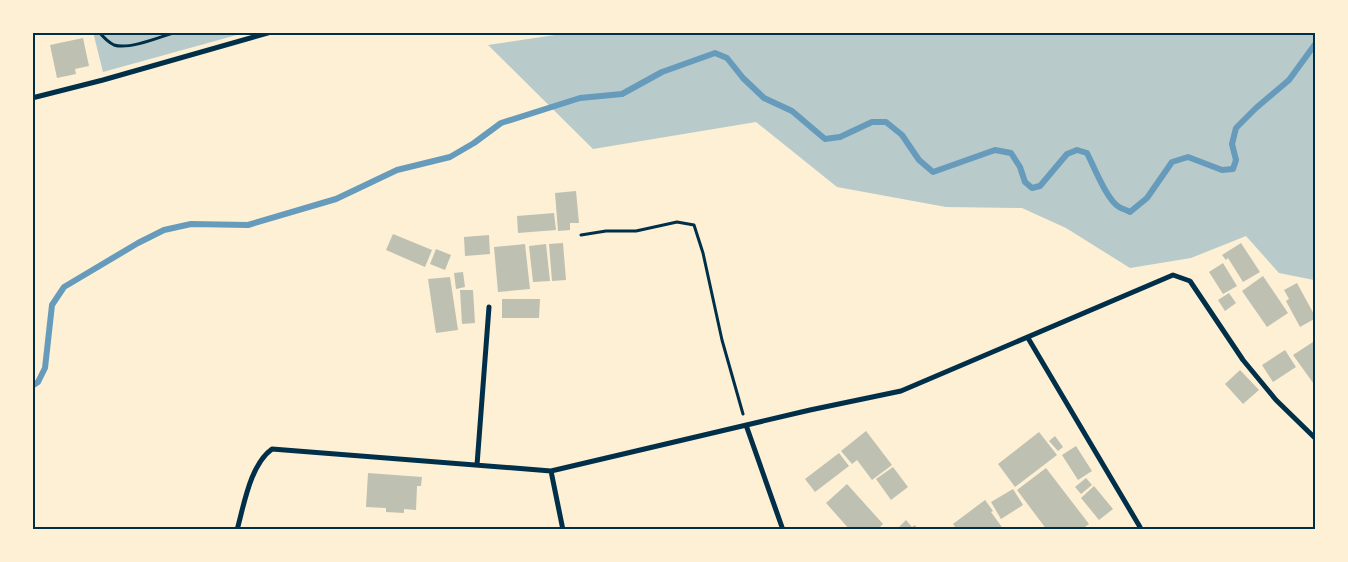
<svg xmlns="http://www.w3.org/2000/svg" width="1348" height="562" font-family="Commissioner,sans-serif">
<rect width="100%" height="100%" fill="#fdf0d5"/>
<path fill="#b9caca" d="M93,32L244,33L103,72Z
M575,32L1315,33V281L1314,280L1279,273L1246,236L1191,258L1130,268L1066,228L1022,208L946,207L837,187L756,122L593,149L488,45Z"/>
<g fill="none" stroke-linecap="round" stroke-linejoin="round">
<path stroke="#669bbc" stroke-width="6" d="M32,386L38,382L45,368L52,305L64,287L138,243L164,230L191,224L248,225L336,199L397,170L450,157L474,143L501,123L580,98L622,94L662,72L715,53L727,58L743,78L764,98L792,111L825,139L840,137L872,122H886L902,135L919,160L933,172L995,150L1011,153L1020,167L1025,182L1032,188L1040,186L1067,154L1077,150L1087,153C1094,167 1107,200 1119,207C1122,209 1127,210 1130,212L1147,198L1172,162L1188,157L1222,170L1233,169L1236,160L1232,144L1236,128L1256,108L1289,80L1316,43"/>
</g>
<path fill="#bec0b2" d="M83,38L89,66L75,69L76,74L57,78L50,45Z
M576,191L579,223H570V230L558,231L555,193Z
M554,213L556,230L518,233L517,216Z
M393,234L432,250L425,267L386,250Z
M489,235L490,254L465,256L464,237Z
M563,243L566,280L552,281L549,244Z
M1241,243L1260,272L1243,282L1228,258L1226,260L1222,255Z
M525,244L530,289L498,292L494,247Z
M546,244L550,281L533,282L529,246Z
M436,249L451,255L445,270L430,264Z
M1223,263L1237,286L1223,294L1209,272Z
M463,272L465,287L456,289L454,273Z
M1263,276L1288,313L1267,327L1242,291Z
M450,277L458,330L436,333L428,279Z
M1297,283L1316,318L1300,327L1286,301L1289,299L1284,290Z
M460,290H473L475,323L462,324Z
M1229,293L1236,303L1225,311L1218,300Z
M502,299H540L539,318H502Z
M1316,340V387L1293,355Z
M1285,350L1296,367L1273,382L1262,365Z
M1240,370L1259,390L1243,404L1225,384Z
M866,431L892,465L872,480L857,460L852,464L841,451Z
M1039,432L1057,455L1015,487L998,464Z
M1055,436L1063,447L1058,451L1049,441Z
M1076,446L1092,471L1078,480L1062,455Z
M839,453L849,466L815,492L805,479Z
M893,467L908,487L891,500L876,479Z
M1046,468L1089,524L1081,530H1047L1017,490Z
M368,473L422,477L421,486H417L416,510L404,509V513L386,512V508L366,507Z
M1086,478L1092,485L1081,494L1075,487Z
M847,484L883,524L877,530H850L826,503Z
M1094,486L1113,509L1099,520L1081,498Z
M1013,489L1023,505L1001,519L991,502Z
M985,500L993,511L991,512L1004,530H957L953,524Z
M906,520L912,527L915,525L918,530H896Z"/>
<g fill="none" stroke-linecap="round" stroke-linejoin="round">
<path stroke="#003049" stroke-width="3" d="M99,32C104,38 108,42 114,45C129,50 160,37 176,32
M581,235L606,231H636L677,222L694,225L703,253L722,340L743,414"/>
<path stroke="#003049" stroke-width="5" d="M32,98L103,80L271,32
M1028,338L1140,527L1137,530
M746,425L783,530
M477,465L489,307
M551,471L563,530
M237,530C244,505 250,465 272,449L551,471L810,410L901,391L1173,275L1190,281L1243,360L1276,400L1316,439"/>
</g>
<rect width="1348" height="562" fill="none" stroke="#fdf0d5" stroke-width="68"/>
<rect x="34" y="34" width="1280" height="494" fill="none" stroke="#003049" stroke-width="2"/>
</svg>
